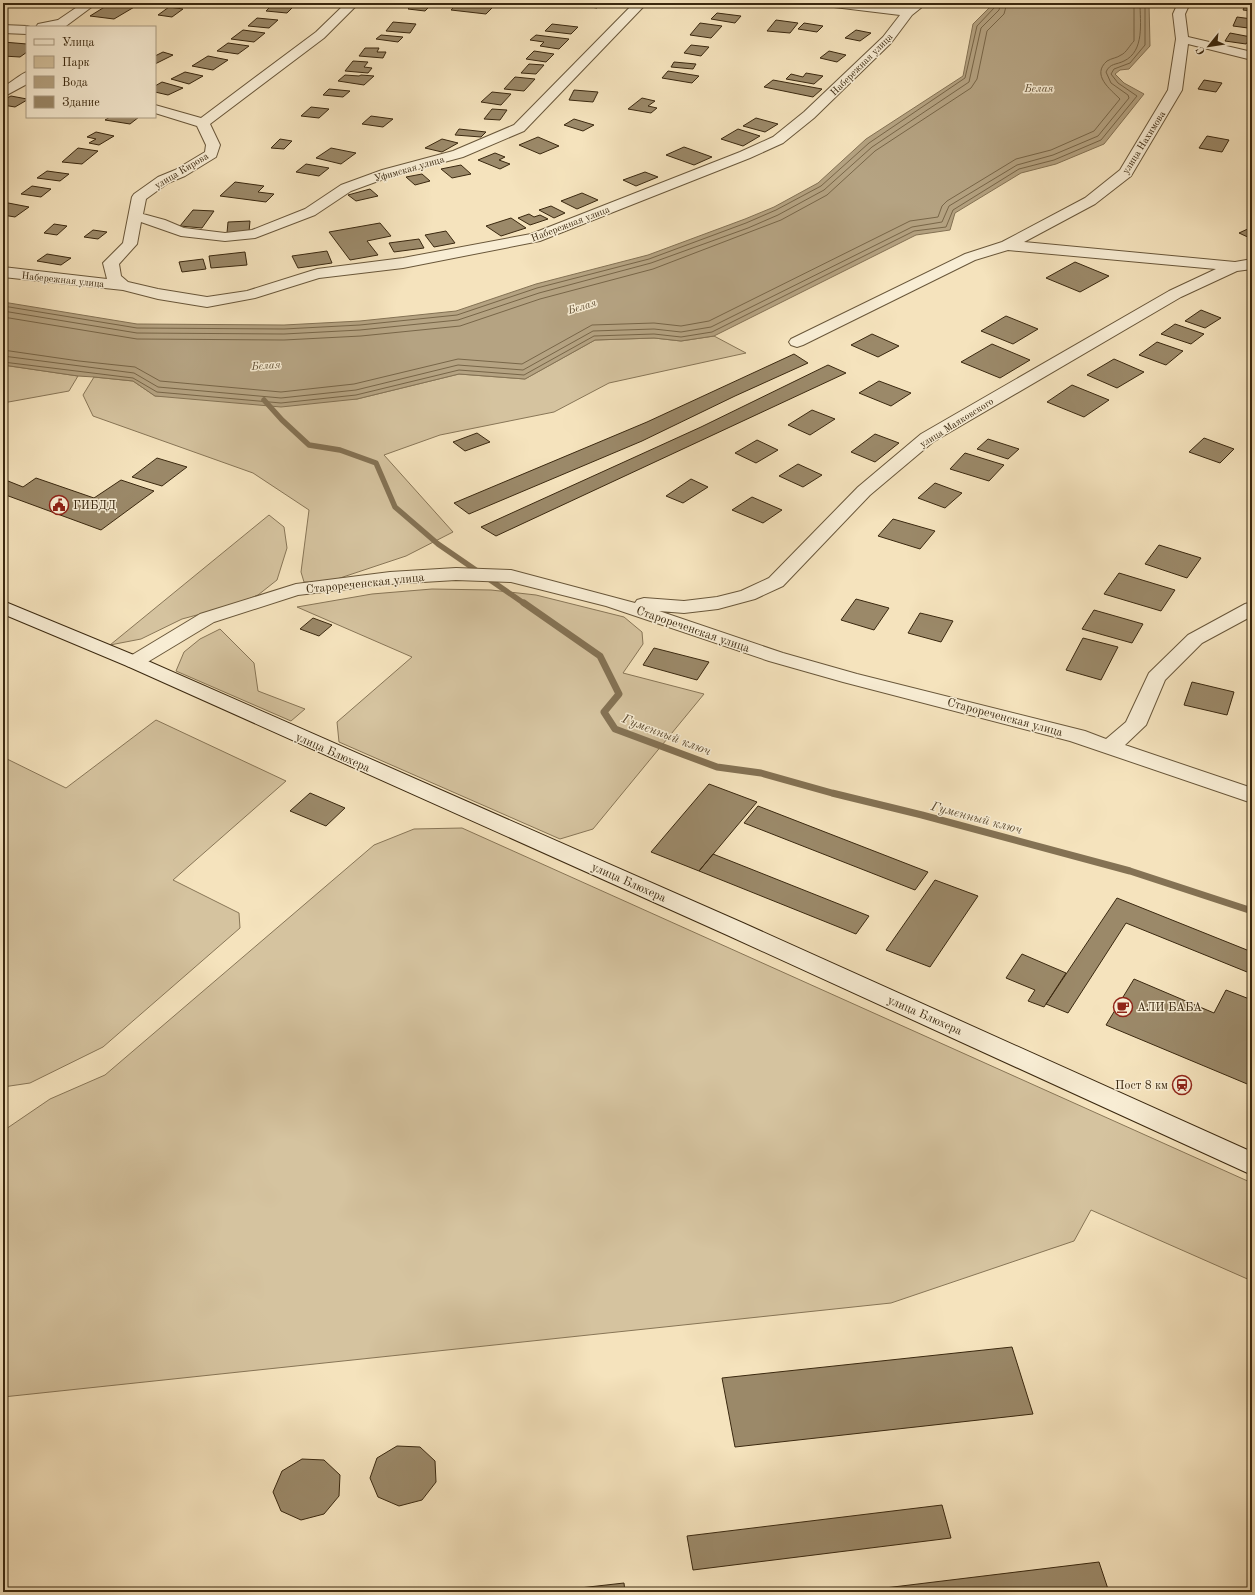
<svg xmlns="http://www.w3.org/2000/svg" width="1255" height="1595" font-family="'Old Standard TT',serif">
<rect width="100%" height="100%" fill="#f5e3bd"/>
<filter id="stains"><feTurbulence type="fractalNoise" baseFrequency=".005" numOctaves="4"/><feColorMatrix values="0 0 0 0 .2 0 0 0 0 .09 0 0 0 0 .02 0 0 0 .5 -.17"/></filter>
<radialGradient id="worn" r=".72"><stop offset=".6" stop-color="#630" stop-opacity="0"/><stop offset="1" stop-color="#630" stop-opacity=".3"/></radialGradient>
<path fill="#d5c39f" stroke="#887657" d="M714,336L746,353L609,383L554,412L440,435L384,455L453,532L406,556L328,582H304L301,572L309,510L253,473L93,416L83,395L94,377L133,381L155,396L357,399L459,374L525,379L595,340L654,338L681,341Z
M3,365L78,376L69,391L3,403Z
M269,515L284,527L287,548L277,580L258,595L234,605L182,619L141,639L110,645Z
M432,589L491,590L536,595L624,617L642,632L643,644L623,673L704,694L593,829L560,839L339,742L337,722L412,657L297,607L372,594Z
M220,629L254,663L258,691L305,709L291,721L176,671L184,652L200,639Z
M156,720L286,781L173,880L239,913L240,928L103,1047L30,1083L3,1087V757L66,788Z
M462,828L1252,1183V1281L1091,1210L1074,1241L891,1303L3,1397V1131L50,1099L105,1075L374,845L414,829Z"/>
<path fill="#b5a382" stroke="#847254" d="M994,3H1149L1150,46L1129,69L1120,70L1115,74L1124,83L1144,94L1104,144L1056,164L1021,173L955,213L950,230L916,235L714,336L681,341L654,338L595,340L525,379L459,374L357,399L281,407L155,396L133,381L94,377L78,376L3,365V302L137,324L284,325L360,321L456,311L536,284L648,255L745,219L774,207L818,183L866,139L963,76L973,24Z"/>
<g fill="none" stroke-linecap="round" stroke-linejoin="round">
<path stroke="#786648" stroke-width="1" d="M3,306L137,328L284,329L360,325L457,315L537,288L649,259L746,223L776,210L821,186L869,143L965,78L977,26L995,7L996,3
M3,311L137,333L284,334L360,330L458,320L539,293L651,263L748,228L778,215L824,190L872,147L969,82L981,28L999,10L1001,3
M3,317L137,339L284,340L361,336L460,326L540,299L653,269L781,220L827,195L875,151L971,88L977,79L987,31L1004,14L1007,3
M3,350L79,361L135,367L160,381L281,392L354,384L458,359L522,364L592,325L654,323L681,326L709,321L910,221L938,217L942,206L947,201L1016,159L1051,150L1094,131L1120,99C1110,89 1091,75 1107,61C1112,58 1117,58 1121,55C1126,53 1130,45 1134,41V3
M3,356L134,373L158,387L281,398L356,390L458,365L523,370L593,331L654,329L681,332L711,327L912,227L942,222L949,206L1017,165L1053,155L1098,136L1129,98L1128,95L1111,83L1106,72C1110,63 1116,65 1124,61C1145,51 1140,22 1140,3
M3,362L133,378L157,392L281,403L356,395L459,370L524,375L594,336L654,334L681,337L712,332L914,231L946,227L953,210L1019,169L1054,160L1101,140L1137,96L1118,83L1111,74L1114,69L1130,63L1145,45V3"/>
<path stroke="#847254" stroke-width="5.5" d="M264,400L282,420L309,445L340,450L376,463L395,507L438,544L525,604"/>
<path stroke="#847254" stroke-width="7" d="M524,603L600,656L619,694L604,712L615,729L717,767L761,773L832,793L922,815L1130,871L1252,911"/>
</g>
<path fill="#9b8969" stroke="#3a280f" d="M111,3H117L136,6L114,19L90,16Z
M274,3H287L296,4L287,13L266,11Z
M458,3H497L486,14L451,10Z
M579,3H602L597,8L577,5Z
M1246,3H1252V11L1243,10Z
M413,4L430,6L425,11L408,9Z
M169,7L183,9L172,17L158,15Z
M717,13L741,16L735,23L711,19Z
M1237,17L1252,19V25L1249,24L1248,28L1233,26Z
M257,18L278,20L269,28L248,26Z
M776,20L798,23L790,33L767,31Z
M393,22L416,24L410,33L386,31Z
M700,23L722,26L711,38L690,35Z
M804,23L823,26L817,32L798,29Z
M552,24L578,27L571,34L545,31Z
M243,30L265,33L254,42L231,39Z
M856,30L871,33L860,41L845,38Z
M1230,33L1251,37L1246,44L1225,41Z
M381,35L403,37L398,42L376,39Z
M536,35L569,39L559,49L540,46L544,42L530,40Z
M3,42L27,44V52L20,57L3,56Z
M228,43L249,46L238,54L217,51Z
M691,45L709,47L701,56L684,53Z
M365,48H379L377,52H386L383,58L359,56Z
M534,51L554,54L546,62L526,59Z
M829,51L846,55L837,62L820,58Z
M163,52L173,55L155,64V56Z
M208,56L228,60L213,70L192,66Z
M353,61L368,62L364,67L372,68L368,73L345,71Z
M674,62L696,64L693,69L671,67Z
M529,64L544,65L536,74L521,73Z
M668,71L699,76L692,83L662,78Z
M185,72L203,76L189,84L171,79Z
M806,73L823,76L814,84L786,79L791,74L803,77Z
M345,75L359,76L361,75L374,76L364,85L338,81Z
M515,77L535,79L524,91L504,89Z
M773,80L822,89L813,97L764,87Z
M1204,80L1222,83L1216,92L1198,89Z
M162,82L183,88L168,95L155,92V86Z
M329,89L350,91L343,97L323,95Z
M574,90L598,92L593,102L569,100Z
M492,92L511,94L501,105L481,102Z
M11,96L27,99V100L15,107L3,105V100Z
M642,98L655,101L648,106L657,108L651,113L628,109Z
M311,107L329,109L319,118L301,116Z
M492,109L507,110L500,120L484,119Z
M371,116L393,119L383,127L362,124Z
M110,117H139L130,124L105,120Z
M756,118L778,124L765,132L743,126Z
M574,119L594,125L583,131L564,125Z
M459,129L486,132L481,137L455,135Z
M738,129L760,136L743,146L721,139Z
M96,132L114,136L99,145L89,143L96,139L87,137Z
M1207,136L1229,140L1222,152L1199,148Z
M538,137L559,146L540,154L519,145Z
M280,139L292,141L284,149L271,148Z
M442,139L458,143L442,152L425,148Z
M684,147L712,157L694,165L666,155Z
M78,148L98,151L82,164L62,162Z
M331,148L356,153L341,164L316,158Z
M495,153L505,157L499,160L510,164L500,169L478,160Z
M306,164L329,168L319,176L296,172Z
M461,165L471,174L452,178L441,169Z
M47,171L69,174L60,181L37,178Z
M645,172L658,177L636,186L623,180Z
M422,174L430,181L415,185L406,177Z
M235,182L264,186L258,192L274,194L266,202L220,196Z
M32,186L51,189L41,197L21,194Z
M370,189L378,196L356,201L348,195Z
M582,193L598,200L577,209L561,201Z
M3,202L29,207L15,217L3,215Z
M551,206L565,213L554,218L539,210Z
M193,210L214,211L202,228L180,226Z
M529,214L534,217L540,215L548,219L530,225L518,218Z
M511,218L526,228L501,236L486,226Z
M250,221L249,232L227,233L228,222Z
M380,223L391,236L367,241L378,255L350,260L329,232Z
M54,224L67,226L57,235L44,233Z
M1252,227V239L1239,233Z
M93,230L107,232L98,239L84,237Z
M446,231L455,243L434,247L425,235Z
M419,239L424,248L394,252L389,243Z
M327,251L332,263L298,268L292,256Z
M245,252L247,265L211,268L209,256Z
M47,254L71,258L61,265L37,261Z
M203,259L206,269L182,272L179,262Z
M1075,262L1109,276L1080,292L1046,278Z
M1201,310L1221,318L1205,328L1185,321Z
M1006,316L1038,329L1013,344L981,331Z
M1175,324L1204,334L1191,344L1161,334Z
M872,334L899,346L878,357L851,345Z
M1157,342L1183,351L1166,365L1139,355Z
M992,344L1030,360L1000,378L961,362Z
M794,354L808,363L735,396L642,441L469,514L454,503L647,422Z
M1114,359L1144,372L1117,388L1087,375Z
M828,365L846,373L496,536L481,527L701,427Z
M879,381L911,393L891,406L859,393Z
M1072,385L1109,400L1084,417L1047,402Z
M812,410L835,419L810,435L788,425Z
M477,433L490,442L465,451L453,442Z
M875,434L899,443L875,462L851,452Z
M1204,438L1234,449L1220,463L1189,452Z
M988,439L1019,449L1008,459L977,449Z
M757,440L778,450L756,463L735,453Z
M965,453L1004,465L989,481L950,469Z
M157,458L187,467L162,486L132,477Z
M798,464L822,475L803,487L779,476Z
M36,478L94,498L121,480L154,491L101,530L3,494V479L23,487Z
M691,479L708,487L683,503L666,496Z
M935,483L962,493L945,508L918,498Z
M752,497L782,510L763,523L732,510Z
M893,519L935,531L920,549L878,536Z
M1159,545L1201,558L1187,578L1145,564Z
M1119,573L1175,590L1161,611L1104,594Z
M856,599L889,608L874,630L841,620Z
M1094,610L1143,624L1132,643L1082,629Z
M920,613L953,621L941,642L908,633Z
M313,618L332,625L319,636L300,629Z
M1083,638L1118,647L1101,680L1066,670Z
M654,648L709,662L697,680L643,665Z
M1192,682L1234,692L1227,715L1184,705Z
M709,784L757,802L699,871L651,852Z
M310,793L345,808L326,826L290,811Z
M758,806L928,872L915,890L744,823Z
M713,854L869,916L856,934L699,871Z
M935,880L978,896L930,967L886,950Z
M1117,898L1252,952V974L1126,923L1068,1013L1046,1004Z
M1022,954L1066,973L1044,1007L1028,1001L1035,990L1006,978Z
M1134,979L1214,1013L1226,990L1252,1000V1086L1106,1025Z
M1012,1347L1033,1414L735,1447L722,1378Z
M397,1446L420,1447L435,1461L436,1482L422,1500L399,1506L378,1497L370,1478L377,1458Z
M302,1459L324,1460L340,1475L339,1496L324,1514L301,1520L281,1511L273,1492L282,1471Z
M942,1505L951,1538L693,1570L687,1536Z
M1099,1562L1109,1592H852Z
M624,1583L625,1592H544Z"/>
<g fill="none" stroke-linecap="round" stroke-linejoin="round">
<defs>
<path id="minor" d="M83,3H97L66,26L36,27L38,24L58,20Z
M346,3H359L324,38L210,124L220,145L216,157L185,176L168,183L146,199L143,214L165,220L184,228L225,233L252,230L305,209L341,185L382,170L453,151L514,125L634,3H647L524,131L463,157L392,176L351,191L315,215L255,238L225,241L181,236L141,222L137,244L119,264L121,276L128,282L158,289L207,297L247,291L317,269L403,258L531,234L740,152L773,137L804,112L883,37L900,15L834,7L830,6L828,3H864L906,8L913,3H927L912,15L891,43L814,118L783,143L750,158L540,241L403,268L319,278L255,298L207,307L158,299L123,290L3,277V267L107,279L103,263L123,243L132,197L134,194L158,177L175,170L205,152L206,145L197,126L155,113V105L201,118L316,32Z
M1178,3H1190L1185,14L1188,37L1252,52V60L1188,44L1182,90L1131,176L1095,204L1024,242L1235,262L1252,259V269L1237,271L1181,297L933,442L870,495L783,586L755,599L718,609L684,613L659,611L783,653L857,674L1085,731L1106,739L1126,722L1149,673L1188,635L1245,604L1252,602V616L1202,643L1165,680L1146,725L1125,745L1252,788V803L1070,741L843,682L769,661L606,606L511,582L456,580L390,584L298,595L214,622L141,666L134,668L127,666L124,662L127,658L200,614L296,584L390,572L456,568L511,570L635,603L637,600L644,598L684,601L717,597L741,591L769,578L858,487L921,434L1169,291L1216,269L1008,250L975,260L803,345L797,347L791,345L789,342L791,339L965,254L1002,242L1085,198L1120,170L1168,90L1176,39L1173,14Z
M3,25L27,26L30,27H27V34L3,33Z
M27,72V84L3,97V87C9,84 22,73 27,72Z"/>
<path id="secondary" d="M3,601L141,658L743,923L1252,1152V1175L727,935L127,666L3,614Z"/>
</defs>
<use href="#minor" stroke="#69573a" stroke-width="2"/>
<use href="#secondary" stroke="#3a280f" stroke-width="2"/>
<use href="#minor" fill="#f8edd4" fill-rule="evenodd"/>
<use href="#secondary" fill="#f8edd4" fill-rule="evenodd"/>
</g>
<defs>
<symbol id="civic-ring" viewBox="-11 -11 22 22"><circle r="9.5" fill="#f8edd4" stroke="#8f2418" stroke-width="1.5"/><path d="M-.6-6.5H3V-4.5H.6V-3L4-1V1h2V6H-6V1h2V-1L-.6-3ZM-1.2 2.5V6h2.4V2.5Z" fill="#8f2418"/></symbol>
<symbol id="cafe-ring" viewBox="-11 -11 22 22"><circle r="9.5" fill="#f8edd4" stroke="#8f2418" stroke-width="1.5"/><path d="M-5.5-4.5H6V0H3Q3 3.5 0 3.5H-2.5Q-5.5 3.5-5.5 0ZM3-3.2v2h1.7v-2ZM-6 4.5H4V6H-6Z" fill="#8f2418"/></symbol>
<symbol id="station-ring" viewBox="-11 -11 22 22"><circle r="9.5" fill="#f8edd4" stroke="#8f2418" stroke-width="1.5"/><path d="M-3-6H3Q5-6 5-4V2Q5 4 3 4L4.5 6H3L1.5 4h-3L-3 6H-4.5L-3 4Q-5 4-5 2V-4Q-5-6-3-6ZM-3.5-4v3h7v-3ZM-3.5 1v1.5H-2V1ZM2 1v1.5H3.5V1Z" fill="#8f2418"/></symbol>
</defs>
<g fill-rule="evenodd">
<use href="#civic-ring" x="48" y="494" width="22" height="22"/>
<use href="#cafe-ring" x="1112" y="996" width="22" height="22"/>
<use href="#station-ring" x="1171" y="1074" width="22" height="22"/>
</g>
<g text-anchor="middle" stroke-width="3" stroke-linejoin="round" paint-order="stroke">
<g font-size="10" fill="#3a280f" stroke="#f8edd4">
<text transform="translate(861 64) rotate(-45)" y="4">Набережная улица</text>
<text transform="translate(1143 142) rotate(-58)" y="4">улица Нахимова</text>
<text transform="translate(409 168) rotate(-16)" y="4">Уфимская улица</text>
<text transform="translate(181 170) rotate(-31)" y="4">улица Кирова</text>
<text transform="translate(570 223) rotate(-21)" y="4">Набережная улица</text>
<text transform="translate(63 279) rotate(6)" y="4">Набережная улица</text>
<text transform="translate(956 422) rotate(-32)" y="4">улица Маяковского</text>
</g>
<g font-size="11" font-style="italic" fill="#5f4d32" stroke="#f8edd4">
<text x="1039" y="92">Белая</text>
<text transform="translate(582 306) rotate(-17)" y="4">Белая</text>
<text transform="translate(266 365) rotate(-4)" y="4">Белая</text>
</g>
<g font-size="12" fill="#3a280f" stroke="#f8edd4" text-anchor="start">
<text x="73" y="509">ГИБДД</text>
<text x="1137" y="1011">АЛИ БАБА</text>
<text x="1168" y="1089" text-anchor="end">Пост 8 км</text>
</g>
<g font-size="12" fill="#3a280f" stroke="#f8edd4">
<text transform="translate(365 583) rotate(-6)" y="4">Старореченская улица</text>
<text transform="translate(693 629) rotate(19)" y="4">Старореченская улица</text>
<text transform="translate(1005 717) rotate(15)" y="4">Старореченская улица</text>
<text transform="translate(333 752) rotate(24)" y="4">улица Блюхера</text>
<text transform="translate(629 882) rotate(24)" y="4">улица Блюхера</text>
<text transform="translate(925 1015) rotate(24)" y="4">улица Блюхера</text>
</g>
<g font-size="13" font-style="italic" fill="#5f4d32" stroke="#f8edd4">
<text transform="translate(667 734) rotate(21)" y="5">Гуменный ключ</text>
<text transform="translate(977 817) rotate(15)" y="5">Гуменный ключ</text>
</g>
</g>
<rect width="1255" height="1595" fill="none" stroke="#f5e3bd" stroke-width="16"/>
<rect x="4" y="4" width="1247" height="1587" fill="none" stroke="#3a280f" stroke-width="2"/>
<rect x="8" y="8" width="1239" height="1579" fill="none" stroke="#3a280f"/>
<rect x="26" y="26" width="130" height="92" fill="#f8edd4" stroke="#ac9e85"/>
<rect x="34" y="39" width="20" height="6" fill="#f8edd4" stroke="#ac9e85"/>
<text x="62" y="46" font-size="12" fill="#3a280f">Улица</text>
<rect x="34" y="56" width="20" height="12" fill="#d5c39f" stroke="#ac9e85"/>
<text x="62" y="66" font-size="12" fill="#3a280f">Парк</text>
<rect x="34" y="76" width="20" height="12" fill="#b5a382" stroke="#ac9e85"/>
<text x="62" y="86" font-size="12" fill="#3a280f">Вода</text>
<rect x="34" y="96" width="20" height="12" fill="#9b8969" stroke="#ac9e85"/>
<text x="62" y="106" font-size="12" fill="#3a280f">Здание</text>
<g transform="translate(1209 46) rotate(240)" stroke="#f8edd4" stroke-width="3" paint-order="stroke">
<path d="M0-3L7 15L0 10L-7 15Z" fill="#3a280f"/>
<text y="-6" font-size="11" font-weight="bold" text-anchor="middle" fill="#3a280f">С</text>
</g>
<rect width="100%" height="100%" filter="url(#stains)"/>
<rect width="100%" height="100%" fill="url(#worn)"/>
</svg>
